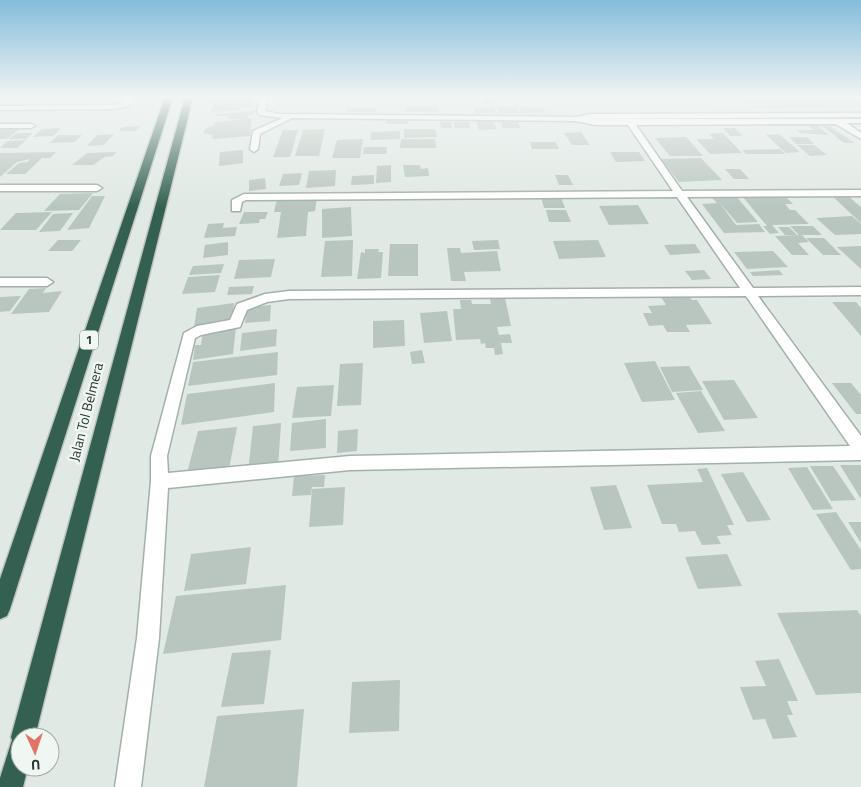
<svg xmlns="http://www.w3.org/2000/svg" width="861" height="787" font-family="'Titillium Web',sans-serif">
<rect width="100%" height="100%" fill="#e0e9e4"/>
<path fill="#cfd9d3" d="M738,97H861V107L754,108Z"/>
<path fill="#b9c6c0" d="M218,97H253L251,107H240V110L211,112L214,103H211L212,101H216Z
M484,98H497L498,104H484Z
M406,106H438L439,112H405Z
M517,106L519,113H499L497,107Z
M494,107L496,112L475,113L474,108Z
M519,107H542L545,112L522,113Z
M347,108H376V112H347Z
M255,111L253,115H249L247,118H252L250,136L216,139L212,138L213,135L203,133L205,129L214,125L215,122L244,119H227L229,116H215L216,114Z
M407,119L408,124H386V120Z
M493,121L497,129L479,130L476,122Z
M518,121L520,128H503L501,122Z
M440,122H451L452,128H441Z
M454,122H469L470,128H455Z
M808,125H816L829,135L800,133L797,130H814Z
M140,126L136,131H119L122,127Z
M822,126L831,127L855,143H844Z
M0,127H22L7,139H0Z
M61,128L53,136L33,137L42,129Z
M723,128H735L743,136H730Z
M325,129L319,156H295L303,130Z
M404,129H435L437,137L404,138Z
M283,130H298L290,157H273Z
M400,131V139L370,140L371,132Z
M581,132L590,145H572L564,133Z
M17,133H33L26,139H9Z
M723,133L742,153L710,154L696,139H714L709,134Z
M114,134L104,145L87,146L97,135Z
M779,134L800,152L786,153L766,135Z
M58,135H82L75,142L50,143Z
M686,137L703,156H670L655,138Z
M789,137H807L814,144H796Z
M363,139L360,158H332L337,140Z
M401,139H435L436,148H400Z
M26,140L17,148H0L7,141Z
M530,142H556L559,149H532Z
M797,145H814L827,155L810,156Z
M364,147H387L386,154H363Z
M780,149L785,154H746L742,150Z
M243,150V163L219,166L220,152Z
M56,152L50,158H42L25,174H6L19,163L27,162L31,159L17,162L0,177V153Z
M116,152L113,156L105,157L93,165H72L87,153Z
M610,152H639L645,161L616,162Z
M701,158L722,180L679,182L661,159Z
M391,165V182L376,183L377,166Z
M403,165H420L421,169L428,168L429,176L405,177Z
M725,169H740L749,179H734Z
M336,170L335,186L306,188L309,171Z
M302,173L299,185L279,186L283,174Z
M374,175V184L351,185L352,176Z
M555,175H568L573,185H559Z
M265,178L266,189L249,191V180Z
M93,193L79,210L44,211L60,194Z
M784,195L793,204H785L790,210H795L809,224L772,225L779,233L770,234L763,226H767L742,196Z
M831,195H847L861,207V223Z
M92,196H105L89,228L67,230Z
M736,196L758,222L737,223L719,202L736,225L759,224L765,232L724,233L702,204L717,203L711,197Z
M317,197L315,211L308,212L306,236L277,238L281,212H274L277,199Z
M541,197H561L565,208H544Z
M638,205L649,224L609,225L599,206Z
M351,207L352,236L322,238V209Z
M546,210H566L571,222H549Z
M52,212L36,230H0L16,213Z
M244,212H268L265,219H260L259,223L239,224Z
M73,213L60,231L39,232L53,214Z
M852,216L861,224V234L835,235L816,218Z
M224,223L223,228L237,227L235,236L204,238L208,224Z
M790,226H813L822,235H802L809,242L798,243L809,255H792L775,236L799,235Z
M778,227H789L797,235H785Z
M806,238H824L841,255H823Z
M58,240H81L72,251H48Z
M353,240L352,276L321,277L325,241Z
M498,240L500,249L474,250L472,241Z
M598,240L606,257L559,259L553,241Z
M228,242V255L203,258L205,245Z
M390,244H418V276H388Z
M695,244L701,253L670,255L664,245Z
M861,246V269L837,247Z
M447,248H460L461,253L497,251L501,271L464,272L466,281H451Z
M365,249H379L378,252H383L381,278L357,279L361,252L365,253Z
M773,251L788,267L747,269L734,252Z
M275,259L271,277L234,279L239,260Z
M224,264L221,273L189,275L193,266Z
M704,270L711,279L692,280L685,271Z
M779,270L783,275L753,276L750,272Z
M220,275L215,292L182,294L188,277Z
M254,286L252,294L227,295L229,287Z
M46,288L43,293L62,291L49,312L11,314L29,289Z
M21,296L10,311L0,312V297Z
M689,296L692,300H697L712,324L686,325L690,332H667L663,325L649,326L643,313H652L648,306L666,305L661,297Z
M505,298L511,326L497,327L499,335L510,334L512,343H501L503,354L495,355L494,348H486L485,343L481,344L480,339L456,340L453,309H461L460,300H471L472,304H491L490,299Z
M832,302H856L861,308V336Z
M234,303L232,322L194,327L197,308Z
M271,305L270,321L245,323L247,307Z
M447,311L452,341L424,343L420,313Z
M404,320L405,346L373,348V321Z
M236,327L233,354L193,360L195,345H201L203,332Z
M277,329L276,346L240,351L242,333Z
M422,350L425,363L412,364L410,352Z
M278,352L277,375L188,386L193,362Z
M655,361L675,400L642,402L624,363Z
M363,363L361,405L337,406L340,364Z
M689,366L703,390L672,392L660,367Z
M734,380L758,418L724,420L702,381Z
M275,383L274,412L181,425L187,394Z
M832,383H851L861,395V414H856Z
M334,385L331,416L292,418L297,387Z
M701,391L725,431L698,433L676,393Z
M326,419V448L290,451L292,423Z
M281,423L278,469L248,472L253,426Z
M237,427L229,469L187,473L198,431Z
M358,429L357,451L337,453L338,431Z
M840,465H861V499Z
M810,466H833L856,500L831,501Z
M807,467L833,509L813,510L788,468Z
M707,468L734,525H727L732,535L717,536L721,544L702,545L695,531L679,532L676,524H662L647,485L703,482L697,469Z
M743,472L771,520L747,522L721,474Z
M325,475L324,487H312L311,495L292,496L294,476Z
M616,485L632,528L604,530L590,487Z
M345,487L343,525L309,527L312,489Z
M836,512L861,550V569L851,570L816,514Z
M848,522H861V543Z
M251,547L246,584L184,591L191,554Z
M727,554L742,586L698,589L685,557Z
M286,585L281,640L163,654L176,596Z
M857,610L861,616V693L816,695L777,613Z
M271,650L264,704L221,707L232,653Z
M779,659L798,701H787L793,715H787L797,737L773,739L765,719L753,720L740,687L766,686L755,661Z
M400,680L399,731L349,733L352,682Z
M304,709L297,787H204L217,716Z"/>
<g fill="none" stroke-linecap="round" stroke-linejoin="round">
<defs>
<path id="minor" d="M128,97H136L129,106L113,109L0,110V106L113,105L123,102Z
M261,97H269L265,111L279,114L576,117L590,114L861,113V117L587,119H861V123H847L861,133V139L836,124L636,125L682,191L861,190V196L687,197L753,288L861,287V295L758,296L861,436V460L350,470L168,488L159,638L141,787H115L137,638L151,481V456L184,333L197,326L230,320L237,304L265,294L289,291L740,288L677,197L246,200L242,202L240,211H232V200L244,194L673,191L628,125H595L576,121L292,118L260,134L258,149L254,152L250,149L253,131L283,118L259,115L257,110ZM746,296L850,446L350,456L168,473L167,456L195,338L201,335L240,327L247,310L267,302L289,299Z
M0,124H31L35,126L31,128H0Z
M0,185H97L102,188L97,191H0Z
M0,278H47L53,282L47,286H0Z"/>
<path id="motorway" d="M165,97H173L10,609L7,616L0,619V579Z
M185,97H193L35,737H20V767H28L23,787H0V778L12,740L11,737Z"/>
</defs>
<use href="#minor" stroke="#a4b0aa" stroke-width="3"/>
<use href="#motorway" stroke="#bdc3c1" stroke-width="3"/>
<use href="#minor" fill="#fff" fill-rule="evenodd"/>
<use href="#motorway" fill="#336050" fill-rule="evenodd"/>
</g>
<linearGradient id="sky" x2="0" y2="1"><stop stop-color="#84bcdb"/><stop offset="0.47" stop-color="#f1f5f3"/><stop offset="1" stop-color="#f1f5f3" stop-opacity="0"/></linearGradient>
<rect width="861" height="207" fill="url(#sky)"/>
<g text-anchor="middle" stroke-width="5" stroke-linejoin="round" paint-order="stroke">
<rect fill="#f0f6f2" stroke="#60706a" stroke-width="1" x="80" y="330.5" width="18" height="19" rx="4"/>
<g font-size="12" font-weight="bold" fill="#23372f">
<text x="89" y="344">1</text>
</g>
<g font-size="14" fill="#23372f" stroke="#f0f6f2">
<text transform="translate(86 412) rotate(-76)" y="5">Jalan Tol Belmera</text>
</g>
</g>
<g transform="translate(35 752) rotate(177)"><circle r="24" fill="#f0f6f2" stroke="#9eaaa4"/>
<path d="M0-4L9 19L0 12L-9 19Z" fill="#e07468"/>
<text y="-8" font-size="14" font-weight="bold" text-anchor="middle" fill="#23372f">U</text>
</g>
</svg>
